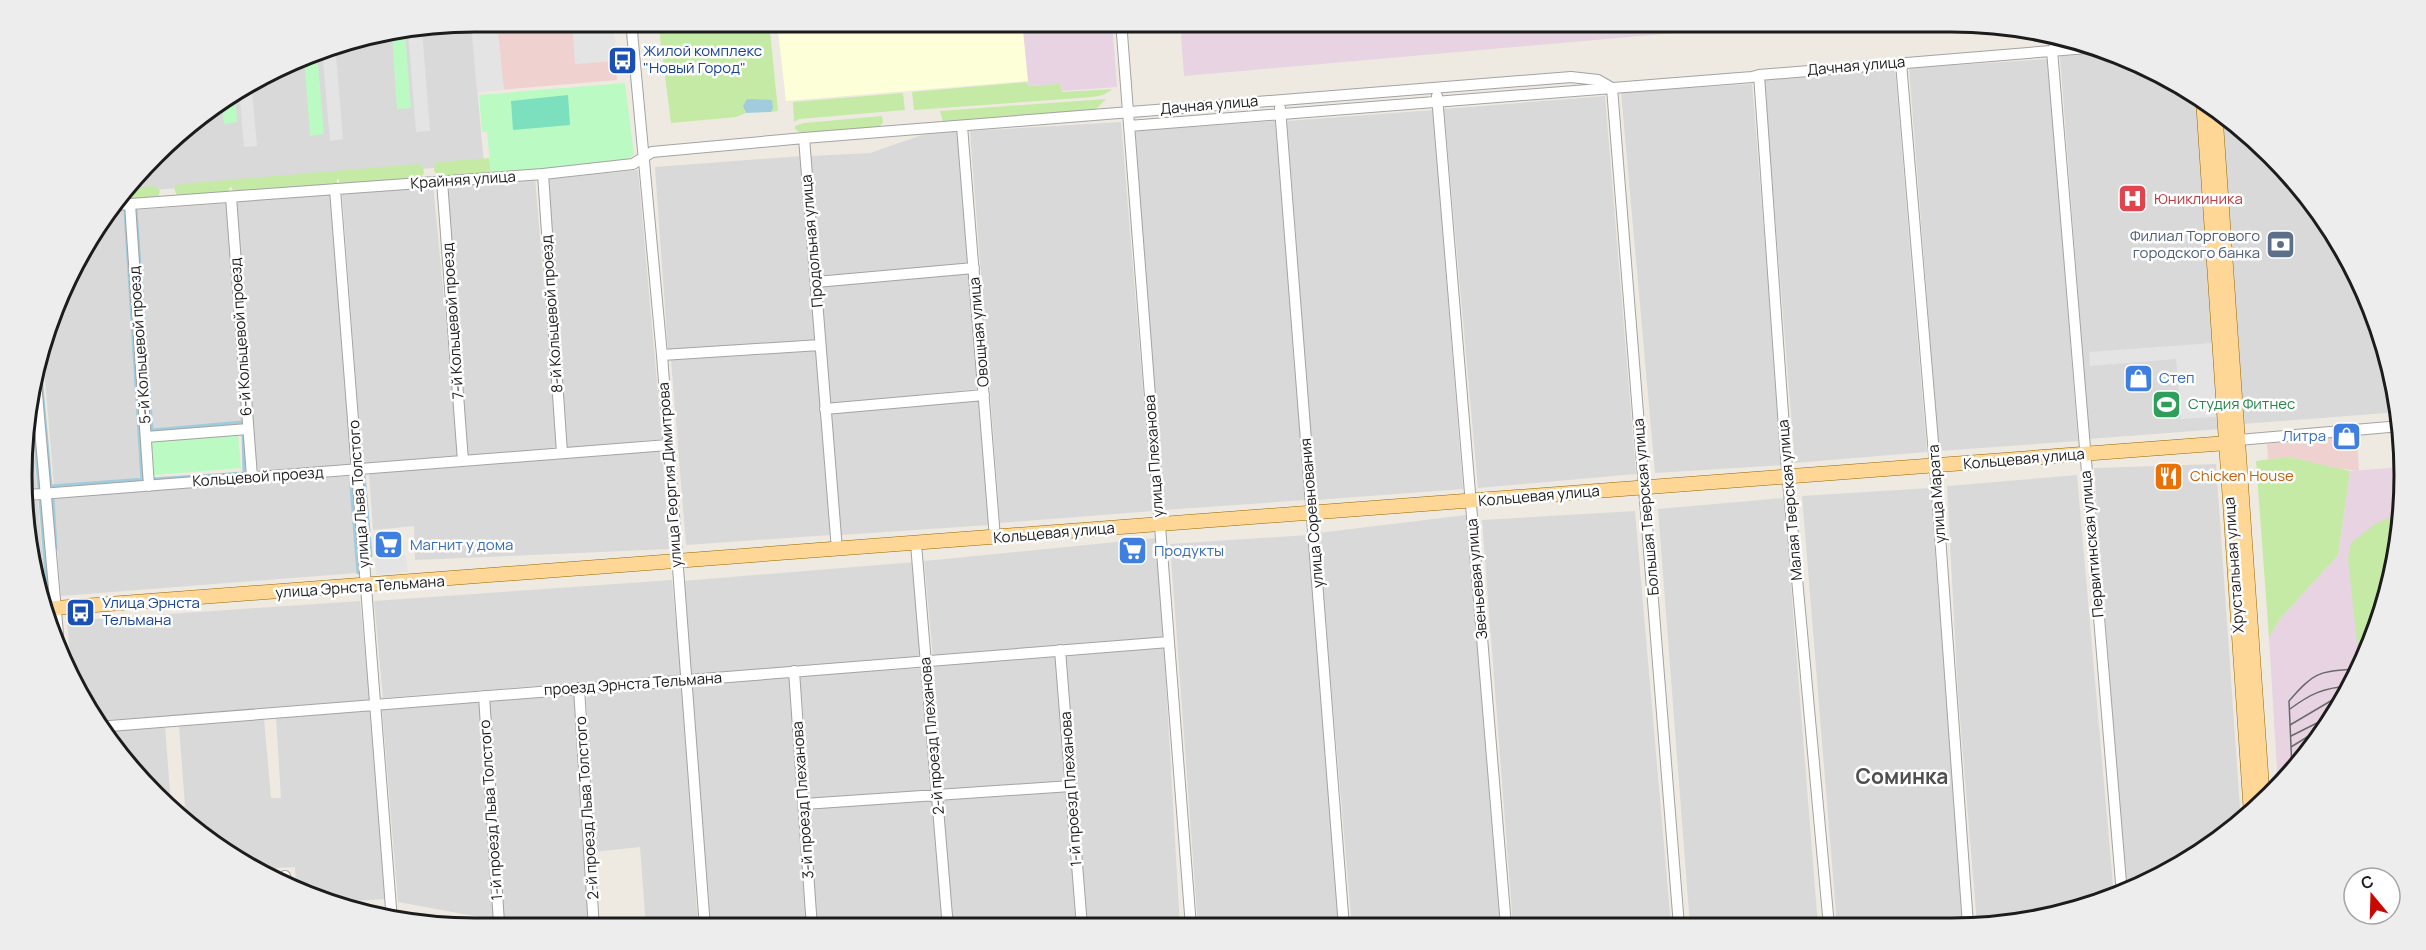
<svg xmlns="http://www.w3.org/2000/svg" width="2426" height="950" font-family="Manrope,sans-serif">
<rect width="100%" height="100%" fill="#eeeae1"/>
<path fill="#dad9d9" d="M471,22L484,164L128,192L176,133L248,82L329,45Z
M2114,53L2178,82L2196,95L2220,429L2089,439L2060,56Z
M2048,59L2078,441L1939,451L1909,68Z
M1895,68L1927,452L1795,463L1764,80Z
M1752,84L1783,465L1655,473L1621,92Z
M1605,96L1636,474L1478,488L1444,109Z
M1433,110L1463,489L1316,500L1287,121Z
M2223,114L2250,133L2311,198L2358,274L2389,357L2399,412L2242,424Z
M1275,121L1307,500L1164,510L1133,131Z
M1121,122L1153,511L1000,523L970,131Z
M959,131L969,263L820,278L810,156L870,153L922,135Z
M802,156L817,342L668,350L655,167Z
M638,170L662,439L565,449L549,179Z
M535,177L557,449L467,456L447,186Z
M433,184L459,457L362,464L342,193Z
M331,194L353,465L255,472L236,202Z
M229,203L244,424L150,431L135,210Z
M126,210L145,477L54,487L42,343L45,329L82,248L112,212Z
M970,273L977,389L829,404L821,285Z
M816,351L830,535L686,545L671,360Z
M30,395L37,490L27,491L25,415Z
M978,401L989,525L841,535L830,412Z
M662,450L669,549L415,560L414,526L373,530L369,473Z
M2216,464L2241,822L2126,894L2094,468Z
M2077,475L2114,897L2011,925H1977L1958,694L1947,486Z
M350,476L357,573L61,596L53,498Z
M1930,488L1964,925L1837,926L1802,496Z
M1784,498L1818,926H1690L1658,509Z
M38,501L46,600H41L30,564L28,502Z
M1635,511L1671,926H1513L1482,520Z
M1466,515L1501,926L1352,927L1318,533Z
M1308,535L1339,927H1198L1170,544Z
M1156,538L1164,638L933,656L924,561Z
M915,562L923,657L690,675L683,581Z
M672,580L681,675L383,698L374,601Z
M360,601L370,700L94,721L72,679L67,621Z
M1164,648L1180,927H1086L1064,655Z
M1056,656L1067,782L944,790L933,664Z
M923,668L933,792L810,800L800,675Z
M790,676L809,928H709L691,685Z
M682,686L698,928L649,929L646,928L640,847L594,852L586,694Z
M577,693L591,926L503,919L489,701Z
M480,701L496,920L398,902L382,709Z
M370,708L385,899L327,903L296,887L295,867L276,868V877L198,835L173,808L185,806L179,726L264,718L271,798H281L276,718Z
M165,726L171,805L100,730Z
M1068,792L1078,927L952,928L943,800Z
M934,801L943,928H817L809,808Z"/>
<path fill="#efd2cf" d="M613,21L617,80L477,92L471,22Z
M2352,433L2357,439L2359,471L2332,468L2289,457L2268,460L2267,444Z"/>
<path fill="#e7d3e2" d="M1022,21H1112L1117,87L1062,91L1060,84L1028,86Z
M1180,21H1755V26L1184,76Z
M1769,21H1857L1769,28Z
M2403,467L2401,534L2381,621L2329,727L2278,785L2269,638L2279,620L2338,555L2350,471Z"/>
<path fill="#fdffd9" d="M777,21H1022L1028,81L786,101Z"/>
<path fill="#c4eaa5" d="M658,21H769L778,111L771,112L773,108L744,111L746,113L736,117L671,123Z
M1027,82L1028,86L1060,84L1062,92L1113,89L1103,95L1093,97L914,110L912,92Z
M903,93L905,110L799,119L794,122L793,102Z
M1106,99L1094,111L943,122L940,111Z
M882,116L883,122L879,128L802,134L795,129V126L804,123Z
M489,158L491,173L438,177L434,170L435,164L438,162Z
M418,164L423,167L424,173L421,178L339,184V179H337V184L233,193L232,187L229,188V193L177,196L174,188L180,184Z
M155,186L160,191L158,198L131,201V194H127V201L120,202L131,188Z
M2289,457L2350,471L2338,555L2279,620L2269,638L2256,461Z
M2402,512L2401,534L2381,621L2362,660L2359,661L2348,559L2351,543L2375,524Z"/>
<path fill="#bbfac3" d="M405,33L411,108L397,109L392,35Z
M317,53L324,134L310,136L304,56Z
M625,83L634,155L623,162L491,173L487,132H482L479,95Z
M235,91L237,122L224,124L222,100Z
M238,435L241,468L154,475L151,442Z"/>
<path fill="#7cdfbe" d="M568,95L570,125L513,130L511,101Z"/>
<path fill="#e4e4e4" d="M497,21L504,90L477,92L471,22Z
M572,21H613L616,61L575,64Z
M422,30L430,131L416,132L408,32Z
M335,44L343,139L330,141L322,48Z
M251,80L257,146L244,147L239,88Z
M2212,343L2217,417L2181,419L2176,359L2090,366L2089,352Z
M406,555L408,572L376,575L375,558Z"/>
<path fill="#a0ccdd" d="M747,99L772,100L773,108L771,112L746,113L743,106Z"/>
<g fill="none" stroke-linecap="round" stroke-linejoin="round">
<path stroke="#a0ccdd" stroke-width="3" d="M136,210L152,430L242,422L243,426
M125,211L142,480
M39,354L51,486L144,479
M31,389L39,489
M350,474L358,573
M364,474L371,556
M152,479L244,473L243,431
M53,497L56,549
M40,498L48,603"/>
<defs>
<path id="minor" d="M631,21L662,355L705,928
M1121,21L1191,927
M2052,50L2122,895
M1901,63L1935,466L1968,925
M1759,75L1787,470L1829,926
M1612,88L1679,926
M1437,96L1506,926
M1280,108L1344,927
M962,126L995,538
M1129,126L1752,77L1759,75L2100,47
M804,138L837,550
M543,174L562,453
M442,181L463,461
M335,189L391,908L386,914
M231,197L252,477
M130,204L149,486
M117,205L543,174L633,164L652,152L804,138L1571,77L1598,80L1612,88
M816,282L974,268
M662,355L820,345
M35,371L60,657
M825,409L984,395
M146,437L248,429
M2238,440L2401,426
M28,495L668,445
M916,544L948,928
M1060,650L1082,927
M794,671L812,928
M579,688L594,929
M484,696L499,923
M97,727L1169,642
M804,804L1071,786
M285,876L286,882"/>
<path id="major" d="M2203,99L2251,815
M2215,108L2263,802
M43,609C771,557 1499,500 2227,443L2238,440"/>
</defs>
<use href="#minor" stroke="#a3a3a3" stroke-width="12"/>
<use href="#major" stroke="#946900" stroke-width="15"/>
<use href="#minor" stroke="#fff" stroke-width="10"/>
<use href="#major" stroke="#fed696" stroke-width="14"/>
<path stroke="#6a6a6a" stroke-width="1.5" d="M2290,709C2310,694 2323,688 2349,686
M2290,725L2334,699L2343,698
M2291,736L2335,714
M2291,747L2320,729L2328,728
M2292,769L2289,701C2315,671 2318,672 2357,669"/>
</g>
<defs>
<symbol id="bus-square" viewBox="-11 -11 22 22"><rect x="-9" y="-9" width="18" height="18" rx="4" fill="#1a4fb4" stroke="#fff"/><path d="M-5-6H5V4H4V6H2V4H-2V6H-4V4H-5ZM-3.5-4V0h7V-4ZM-3.5 1.2v1.5H-2V1.2ZM2 1.2v1.5H3.5V1.2Z" fill="#fff"/></symbol>
<symbol id="hospital-square" viewBox="-11 -11 22 22"><rect x="-9" y="-9" width="18" height="18" rx="4" fill="#e0444e" stroke="#fff"/><path d="M-5-5h3v3.5h4V-5h3V5h-3V1.5h-4V5h-3Z" fill="#fff"/></symbol>
<symbol id="bank-square" viewBox="-11 -11 22 22"><rect x="-9" y="-9" width="18" height="18" rx="4" fill="#5c6f8a" stroke="#fff"/><path d="M-6-4H6V4H-6ZM0-2.3a2.3 2.3 0 1 0 0 4.6a2.3 2.3 0 1 0 0-4.6Z" fill="#fff"/></symbol>
<symbol id="shop-square" viewBox="-11 -11 22 22"><rect x="-9" y="-9" width="18" height="18" rx="4" fill="#3f7fe0" stroke="#fff"/><path d="M-5-2.5h2.3a2.7 3.5 0 0 1 5.4 0H5L5.5 6h-11ZM-1.5-2.5h3a1.5 2.3 0 0 0-3 0Z" fill="#fff"/></symbol>
<symbol id="stadium-square" viewBox="-11 -11 22 22"><rect x="-9" y="-9" width="18" height="18" rx="4" fill="#2e9e5b" stroke="#fff"/><path d="M0-5a6.5 5 0 1 0 0 10a6.5 5 0 1 0 0-10ZM-3.5-1.8h7v3.6h-7Z" fill="#fff"/></symbol>
<symbol id="restaurant-square" viewBox="-11 -11 22 22"><rect x="-9" y="-9" width="18" height="18" rx="4" fill="#e8710a" stroke="#fff"/><path d="M-5-6h1v4h1v-4h1v4h1v-4h1v5L-1.5 .5V6h-2V.5L-5-1ZM5-6V6H3V1.5H1.5Q1.5-4 5-6Z" fill="#fff"/></symbol>
<symbol id="supermarket-square" viewBox="-11 -11 22 22"><rect x="-9" y="-9" width="18" height="18" rx="4" fill="#3f7fe0" stroke="#fff"/><path d="M-6-5.5h2.5l.6 2H6L4.5 2H-2.5L-4.4-4H-6ZM-1.5 3.2a1.3 1.3 0 1 0 .1 0ZM3 3.2a1.3 1.3 0 1 0 .1 0Z" fill="#fff"/></symbol>
</defs>
<g fill-rule="evenodd">
<use href="#bus-square" x="606" y="44" width="33" height="33"/>
<use href="#hospital-square" x="2116" y="182" width="33" height="33"/>
<use href="#bank-square" x="2264" y="228" width="33" height="33"/>
<use href="#shop-square" x="2122" y="362" width="33" height="33"/>
<use href="#stadium-square" x="2150" y="388" width="33" height="33"/>
<use href="#shop-square" x="2330" y="420" width="33" height="33"/>
<use href="#restaurant-square" x="2152" y="460" width="33" height="33"/>
<use href="#supermarket-square" x="372" y="528" width="33" height="33"/>
<use href="#supermarket-square" x="1116" y="534" width="33" height="33"/>
<use href="#bus-square" x="64" y="596" width="33" height="33"/>
</g>
<g text-anchor="middle" stroke-width="5" stroke-linejoin="round" paint-order="stroke">
<g font-size="15" fill="#164399" stroke="#fff" text-anchor="start">
<text x="643" y="56">Жилой комплекс<tspan x="643" dy="17">"Новый Город"</tspan></text>
<text x="102" y="608">Улица Эрнста<tspan x="102" dy="17">Тельмана</tspan></text>
</g>
<g font-size="15" fill="#1c1c1c" stroke="#fff">
<text transform="translate(1856 66) rotate(-5)" y="5">Дачная улица</text>
<text transform="translate(1209 105) rotate(-5)" y="5">Дачная улица</text>
<text transform="translate(463 180) rotate(-4)" y="5">Крайняя улица</text>
<text transform="translate(812 241) rotate(-95)" y="5">Продольная улица</text>
<text transform="translate(552 314) rotate(-94)" y="5">8-й Кольцевой проезд</text>
<text transform="translate(453 321) rotate(-94)" y="5">7-й Кольцевой проезд</text>
<text transform="translate(979 332) rotate(-95)" y="5">Овощная улица</text>
<text transform="translate(241 337) rotate(-94)" y="5">6-й Кольцевой проезд</text>
<text transform="translate(140 345) rotate(-94)" y="5">5-й Кольцевой проезд</text>
<text transform="translate(1154 456) rotate(-94)" y="5">улица Плеханова</text>
<text transform="translate(2024 459) rotate(-5)" y="5">Кольцевая улица</text>
<text transform="translate(670 475) rotate(-94)" y="5">улица Георгия Димитрова</text>
<text transform="translate(258 477) rotate(-4)" y="5">Кольцевой проезд</text>
<text transform="translate(359 494) rotate(-94)" y="5">улица Льва Толстого</text>
<text transform="translate(1937 494) rotate(-94)" y="5">улица Марата</text>
<text transform="translate(1539 496) rotate(-5)" y="5">Кольцевая улица</text>
<text transform="translate(1790 500) rotate(-95)" y="5">Малая Тверская улица</text>
<text transform="translate(1646 507) rotate(-95)" y="5">Большая Тверская улица</text>
<text transform="translate(1312 513) rotate(-95)" y="5">улица Соревнования</text>
<text transform="translate(1054 533) rotate(-5)" y="5">Кольцевая улица</text>
<text transform="translate(2092 544) rotate(-95)" y="5">Первитинская улица</text>
<text transform="translate(2234 565) rotate(-94)" y="5">Хрустальная улица</text>
<text transform="translate(1477 579) rotate(-95)" y="5">Звеньевая улица</text>
<text transform="translate(360 587) rotate(-4)" y="5">улица Эрнста Тельмана</text>
<text transform="translate(633 684) rotate(-4)" y="5">проезд Эрнста Тельмана</text>
<text transform="translate(932 736) rotate(-95)" y="5">2-й проезд Плеханова</text>
<text transform="translate(1071 789) rotate(-94)" y="5">1-й проезд Плеханова</text>
<text transform="translate(803 800) rotate(-94)" y="5">3-й проезд Плеханова</text>
<text transform="translate(587 808) rotate(-94)" y="5">2-й проезд Льва Толстого</text>
<text transform="translate(491 810) rotate(-94)" y="5">1-й проезд Льва Толстого</text>
</g>
<g font-size="15" fill="#be3a42" stroke="#fff" text-anchor="start">
<text x="2154" y="204">Юниклиника</text>
</g>
<g font-size="15" fill="#4e5e75" stroke="#fff" text-anchor="end">
<text x="2260" y="241">Филиал Торгового<tspan x="2260" dy="17">городского банка</tspan></text>
</g>
<g font-size="15" fill="#366cbe" stroke="#fff" text-anchor="start">
<text x="2159" y="383">Степ</text>
<text x="2326" y="441" text-anchor="end">Литра</text>
<text x="410" y="550">Магнит у дома</text>
<text x="1154" y="556">Продукты</text>
</g>
<g font-size="15" fill="#27864d" stroke="#fff" text-anchor="start">
<text x="2188" y="409">Студия Фитнес</text>
</g>
<g font-size="15" fill="#c56008" stroke="#fff" text-anchor="start">
<text x="2190" y="481">Chicken House</text>
</g>
<g font-size="21" font-weight="bold" fill="#4f4f4f" stroke="#fff">
<text x="1902" y="784">Соминка</text>
</g>
</g>
<path d="M0 0H2426V950H0ZM475 32H1951A443 443 0 0 1 2394 475V475A443 443 0 0 1 1951 918H475A443 443 0 0 1 32 475V475A443 443 0 0 1 475 32Z" fill="#ededed" fill-rule="evenodd"/>
<path fill="none" stroke="#1c1c1c" stroke-width="3" d="M475 32H1951A443 443 0 0 1 2394 475V475A443 443 0 0 1 1951 918H475A443 443 0 0 1 32 475V475A443 443 0 0 1 475 32Z"/>
<g transform="translate(2372 896) rotate(341)"><circle r="28" fill="#ffffff" stroke="#a4a4a4" stroke-width="1.5"/>
<path d="M0-4.5L10 22L0 15L-10 22Z" fill="#c80900"/>
<text y="-9" font-size="16" font-weight="bold" text-anchor="middle" fill="#1c1c1c">С</text>
</g>
</svg>
